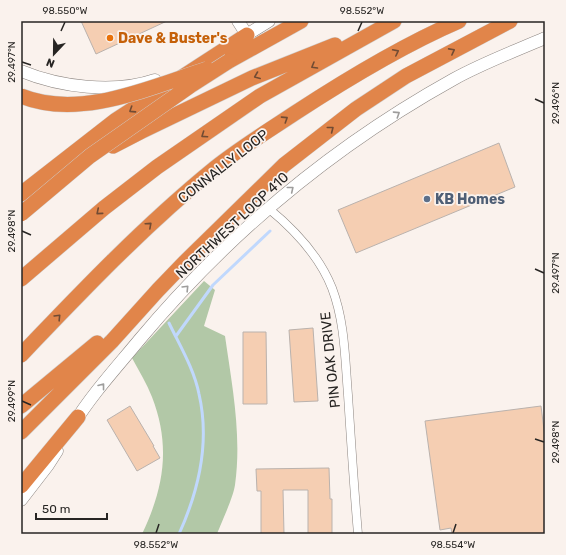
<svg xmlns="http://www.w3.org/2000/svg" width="566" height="555" font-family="Rubik,sans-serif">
<rect width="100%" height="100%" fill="#faf2ed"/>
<path fill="#b2c8a7" d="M204,281L215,290L204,326L225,336C232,385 242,435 235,485C233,498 222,521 217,534H142C164,488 171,446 152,397C147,384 139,371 132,358Z"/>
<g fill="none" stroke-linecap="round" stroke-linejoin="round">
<path stroke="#c0d8fd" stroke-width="3" d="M169,323C180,346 194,369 199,394C210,442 199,490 179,534
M176,336L213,285L270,231"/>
</g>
<path fill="#f5ceb2" stroke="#bab2ad" d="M81,21H167L96,54Z
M499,143L515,187L356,253L338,210Z
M313,328L318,401L294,402L289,330Z
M243,332H266L267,404H243Z
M130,406L154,446H153L160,458L137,471L107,420Z
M541,406L545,438V534H452L451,528L440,530L425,421Z
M329,468L330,499H332V534H308V490H283L284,534H261V491H257L256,469Z"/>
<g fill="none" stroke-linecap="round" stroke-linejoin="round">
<defs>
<path id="street" d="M268,208C295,230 319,255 332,288C345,322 345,359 348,395C351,441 354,488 358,534"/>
<path id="secondary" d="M238,21L247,35
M240,39L269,21
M21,71C60,87 114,94 155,80
M73,425C92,394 117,367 140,339C228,234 335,145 454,79C483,63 515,51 545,38
M21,500L48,465L57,451"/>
<path id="highway" d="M229,61L301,21
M113,146L142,131L252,78L335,45
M21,194L116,120L247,35
M21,279L104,208L157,167L260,96L394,21
M21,355C83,290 145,225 215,168C240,148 268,131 295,113C347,79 401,46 459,21
M21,406L97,343
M21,432L112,341L158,290L185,262L284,165L356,109L406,76L510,21
M21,486L78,417"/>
</defs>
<use href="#street" stroke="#8c8580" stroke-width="9"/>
<use href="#secondary" stroke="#8c8580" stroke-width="13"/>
<use href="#highway" stroke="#cfcfcf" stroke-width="16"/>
<use href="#street" stroke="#fff" stroke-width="8"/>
<use href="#secondary" stroke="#fff" stroke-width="12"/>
<use href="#highway" stroke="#e1854a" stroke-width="15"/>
<defs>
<path id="highway-bridge" d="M21,96C80,120 151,87 207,69
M21,214L90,156L190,86L229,61"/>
</defs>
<use href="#highway-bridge" stroke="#cfcfcf" stroke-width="16" stroke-linecap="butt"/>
<use href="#highway-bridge" stroke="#e1854a" stroke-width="15"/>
</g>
<defs><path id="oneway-chevron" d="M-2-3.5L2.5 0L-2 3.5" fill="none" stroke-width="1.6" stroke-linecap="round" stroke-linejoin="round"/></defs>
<g stroke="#714b33">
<use href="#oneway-chevron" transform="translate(452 51) rotate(-28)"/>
<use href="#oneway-chevron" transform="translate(396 52) rotate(-27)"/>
<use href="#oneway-chevron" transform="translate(314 66) rotate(150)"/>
<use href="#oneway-chevron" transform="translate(257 76) rotate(158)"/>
<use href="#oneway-chevron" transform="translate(132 110) rotate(147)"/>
<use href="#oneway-chevron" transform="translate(285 119) rotate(-33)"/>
<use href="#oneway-chevron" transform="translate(331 129) rotate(-38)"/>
<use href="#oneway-chevron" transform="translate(204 135) rotate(146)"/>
<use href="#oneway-chevron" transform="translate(99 212) rotate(140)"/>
<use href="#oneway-chevron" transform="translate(149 225) rotate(-42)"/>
<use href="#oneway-chevron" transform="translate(58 317) rotate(-46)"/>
</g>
<g stroke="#9e9d9c">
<use href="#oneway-chevron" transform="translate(397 114) rotate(-33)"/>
<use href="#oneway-chevron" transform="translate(291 189) rotate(-39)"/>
<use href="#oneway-chevron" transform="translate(186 288) rotate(-46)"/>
<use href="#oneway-chevron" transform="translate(102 386) rotate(-52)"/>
</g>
<path fill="none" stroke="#272523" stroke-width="1.5" d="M61,31L65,22M358,31L362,22M22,62L31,65M535,99L544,103M22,231L31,235M535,269L544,273M22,401L31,405M535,439L544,442M156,533L159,524M453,533L456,524"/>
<circle fill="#e8710a" stroke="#faf2ed" stroke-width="1.5" cx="110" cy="38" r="4"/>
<circle fill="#5c6f8a" stroke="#faf2ed" stroke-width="1.5" cx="427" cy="199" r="4"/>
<g text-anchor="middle" stroke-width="3.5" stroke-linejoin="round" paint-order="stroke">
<g font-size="14" font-weight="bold" fill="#c56008" stroke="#faf2ed" text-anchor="start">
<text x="118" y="43">Dave &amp; Buster's</text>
</g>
<g font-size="14" fill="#272523" stroke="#faf2ed">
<text transform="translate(223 166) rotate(-38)" y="5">CONNALLY LOOP</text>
<text transform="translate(232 225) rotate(-43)" y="5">NORTHWEST LOOP 410</text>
<text transform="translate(330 360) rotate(-96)" y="5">PIN OAK DRIVE</text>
</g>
<g font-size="14" font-weight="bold" fill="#4e5e75" stroke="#faf2ed" text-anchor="start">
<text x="435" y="204">KB Homes</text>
</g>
</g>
<rect width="566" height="555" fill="none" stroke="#faf2ed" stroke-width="44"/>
<g transform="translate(54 54) rotate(202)" stroke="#faf2ed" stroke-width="3" paint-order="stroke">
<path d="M0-3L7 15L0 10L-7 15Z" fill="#272523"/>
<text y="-6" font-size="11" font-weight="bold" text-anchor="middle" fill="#272523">N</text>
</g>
<path d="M36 513v6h71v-6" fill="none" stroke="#272523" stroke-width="2"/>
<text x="42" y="513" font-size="12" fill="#272523" stroke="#faf2ed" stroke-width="3" paint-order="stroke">50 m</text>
<rect x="22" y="22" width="522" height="511" fill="none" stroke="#272523" stroke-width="1.5"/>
<g font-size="10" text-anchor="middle" fill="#272523">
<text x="65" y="14">98.550°W</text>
<text x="362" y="14">98.552°W</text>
<text transform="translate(11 62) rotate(-90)" y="4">29.497°N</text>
<text transform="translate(555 103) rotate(-90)" y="4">29.496°N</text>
<text transform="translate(11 231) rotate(-90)" y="4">29.498°N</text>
<text transform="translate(555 273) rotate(-90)" y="4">29.497°N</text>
<text transform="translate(11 401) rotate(-90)" y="4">29.499°N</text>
<text transform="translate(555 442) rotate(-90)" y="4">29.498°N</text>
<text x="156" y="548">98.552°W</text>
<text x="453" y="548">98.554°W</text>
</g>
</svg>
